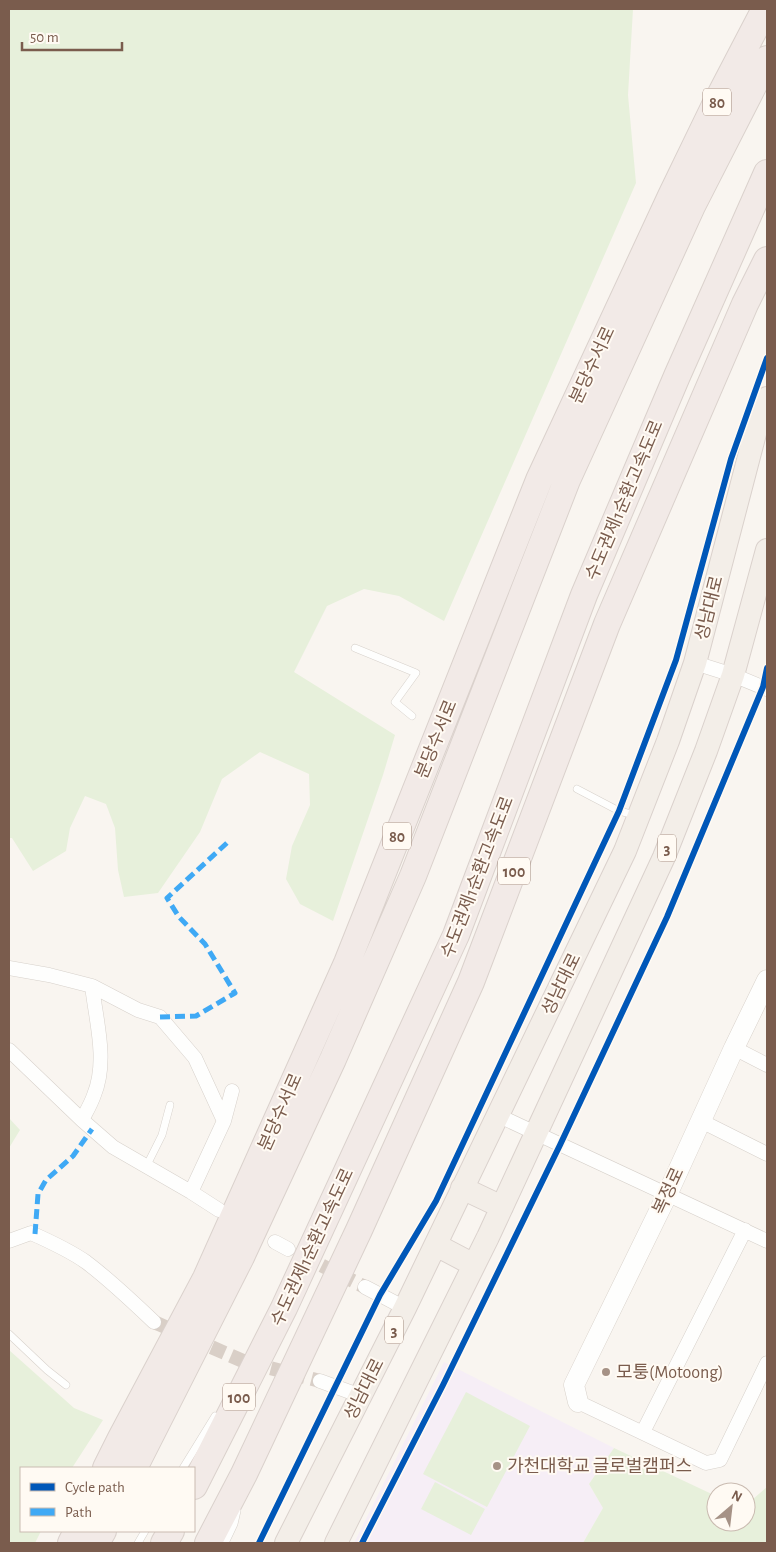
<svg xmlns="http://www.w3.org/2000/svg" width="776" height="1552" font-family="'Alegreya Sans','Noto Sans KR',sans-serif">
<rect width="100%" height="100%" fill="#f9f5f0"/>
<path fill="#f6eef6" d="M444,1362L614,1448L589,1484L603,1508L583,1543H354Z"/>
<path fill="#e7f0db" d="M9,9H633L628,95L636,183L444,621L399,596L364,589L327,606L294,672L395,735L383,775L333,921L300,904L286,879L292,846L310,805L309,774L260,752L222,779L200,832L158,893L124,897L118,870L115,828L106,804L85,796L70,828L66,851L33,871L12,838H9Z
M9,1118L20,1130L9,1148Z
M9,1350L74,1408L103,1420L72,1468H21V1531H41L35,1543H9Z
M466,1392L530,1426L487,1507L423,1474Z
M614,1448L716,1496V1522H746V1502L752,1500L767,1487V1543H583L603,1508L589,1484Z
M435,1482L485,1509L471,1535L421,1509Z"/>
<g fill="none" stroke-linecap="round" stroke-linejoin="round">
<path stroke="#d9cfc7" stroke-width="14" stroke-dasharray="14 7" stroke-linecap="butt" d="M303,1256L365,1287
M154,1322L243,1361L320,1381"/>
<defs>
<path id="lane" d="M355,648L416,673L395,702L412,716
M577,789L619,811L635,815
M147,1165L162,1135L170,1105
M9,1334L47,1370L66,1385
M183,1468L215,1416
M138,1543L145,1531
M225,1543L234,1524L237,1511"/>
<path id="street" d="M695,663L733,675L767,689
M9,968L49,975L92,986
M734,1048L767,1065
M9,1050L82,1120
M497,1115L767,1241
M701,1121L767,1154
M191,1192L224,1121L232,1091
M219,1210L191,1192L113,1147L82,1120C86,1112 91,1104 94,1095C108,1061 96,1021 92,986L138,1010L160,1017L195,1058L224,1121
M9,1241L31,1233C49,1241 69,1250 86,1262C110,1280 132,1301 154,1322
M275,1242L288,1249
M365,1287L405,1308
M320,1381L361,1396
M578,1402L706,1463L720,1460L767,1363
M643,1432L745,1230"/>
<path id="secondary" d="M578,1402L574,1385L667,1195L734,1048L767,980"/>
<path id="primary" d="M462,1188L502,1207
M436,1245L474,1265
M286,1543L405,1308L625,851L668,741L695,663L758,422L767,398
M336,1543L488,1237L664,857L706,751L733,675L767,550"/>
<path id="highway" d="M106,1468L121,1438L206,1278L347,963L539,480L671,196L716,103L765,9
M134,1468L241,1257L333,1059L413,876L567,480L692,206L767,59
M194,1486L284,1308L456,935L584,595L677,376L767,173
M71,1543L77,1531
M96,1543L103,1531
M164,1543L171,1531
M208,1543L244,1474L359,1230L471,982L607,624L745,304L767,260"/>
</defs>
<use href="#lane" stroke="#d7d1cb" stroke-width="8"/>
<use href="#street" stroke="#d7d1cb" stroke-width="15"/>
<use href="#secondary" stroke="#d9d2cb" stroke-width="21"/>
<use href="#primary" stroke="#dad1cc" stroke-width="24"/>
<use href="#highway" stroke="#dad1cc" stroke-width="28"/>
<use href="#lane" stroke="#fefefd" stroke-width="7"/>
<use href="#street" stroke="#fefefd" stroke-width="14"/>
<use href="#secondary" stroke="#fefefd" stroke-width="20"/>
<use href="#primary" stroke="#f3eee8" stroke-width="22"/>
<use href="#highway" stroke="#f2eae7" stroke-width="26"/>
<path stroke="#3fa9f5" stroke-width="5" stroke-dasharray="10 5" stroke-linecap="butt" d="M160,1017L196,1016L235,993L205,944L179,917L167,898L228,842
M35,1234L38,1194L46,1180L73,1156L92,1129"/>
<defs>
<path id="cycleway" d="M259,1543L380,1295L436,1201L619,811L676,660L731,459L767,358
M362,1543L443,1385L560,1145L667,917L763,687L767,668"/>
</defs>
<use href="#cycleway" stroke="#fffaf3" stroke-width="9"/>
<use href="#cycleway" stroke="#0057b8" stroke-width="6"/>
</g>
<g fill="#a69286" stroke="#fffaf3" stroke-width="2">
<circle cx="606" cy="1372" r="5"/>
<circle cx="497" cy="1466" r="5"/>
</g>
<g text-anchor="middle" stroke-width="4" stroke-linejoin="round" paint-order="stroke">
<g fill="#fffaf3" stroke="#a28b7f" stroke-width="1">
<rect x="703" y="88.5" width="28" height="27" rx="4"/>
<rect x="383" y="822.5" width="28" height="27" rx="4"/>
<rect x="658" y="834.5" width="18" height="27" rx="4"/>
<rect x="498" y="857.5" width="32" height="27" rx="4"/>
<rect x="385" y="1316.5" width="18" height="27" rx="4"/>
<rect x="223" y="1383.5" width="32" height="27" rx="4"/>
</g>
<g font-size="16" font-weight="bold" fill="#7a5c4d">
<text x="717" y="108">80</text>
<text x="397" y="842">80</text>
<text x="667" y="854">3</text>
<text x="514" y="877">100</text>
<text x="394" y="1336">3</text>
<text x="239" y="1403">100</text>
</g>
<g font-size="18" fill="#7a5c4d" stroke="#fffaf3">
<text transform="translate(592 365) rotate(-65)" y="6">분당수서로</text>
<text transform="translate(624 500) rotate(-67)" y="6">수도권제1순환고속도로</text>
<text transform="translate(709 608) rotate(-76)" y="6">성남대로</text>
<text transform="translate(436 739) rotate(-68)" y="6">분당수서로</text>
<text transform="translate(477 877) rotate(-69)" y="6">수도권제1순환고속도로</text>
<text transform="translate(561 984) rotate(-64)" y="6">성남대로</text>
<text transform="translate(280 1112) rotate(-66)" y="6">분당수서로</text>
<text transform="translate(668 1191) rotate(-65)" y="6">복정로</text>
<text transform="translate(312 1247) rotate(-65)" y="6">수도권제1순환고속도로</text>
<text transform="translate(364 1389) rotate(-63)" y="6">성남대로</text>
</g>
<g font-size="18" fill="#7a5c4d" stroke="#fffaf3" text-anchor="start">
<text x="616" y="1378">모퉁(Motoong)</text>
<text x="507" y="1472">가천대학교 글로벌캠퍼스</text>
</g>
</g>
<rect width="776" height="1552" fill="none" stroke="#7a5c4d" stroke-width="20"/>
<rect x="20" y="1467" width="175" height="65" fill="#fffaf3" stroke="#cabbb1"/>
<rect x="30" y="1483" width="25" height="8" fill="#0057b8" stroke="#cabbb1"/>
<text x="65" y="1492" font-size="15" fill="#7a5c4d">Cycle path</text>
<rect x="30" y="1508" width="25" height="8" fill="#3fa9f5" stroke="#cabbb1"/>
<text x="65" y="1517" font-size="15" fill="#7a5c4d">Path</text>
<g transform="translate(731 1507) rotate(28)"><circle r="24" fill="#fffaf3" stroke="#cabbb1"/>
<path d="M0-4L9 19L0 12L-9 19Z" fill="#a69286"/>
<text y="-8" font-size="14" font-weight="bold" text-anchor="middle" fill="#7a5c4d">N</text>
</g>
<path d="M22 42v8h100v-8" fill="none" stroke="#7a5c4d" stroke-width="2.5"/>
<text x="30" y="42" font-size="15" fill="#7a5c4d" stroke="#fffaf3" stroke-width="4" paint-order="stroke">50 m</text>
</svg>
